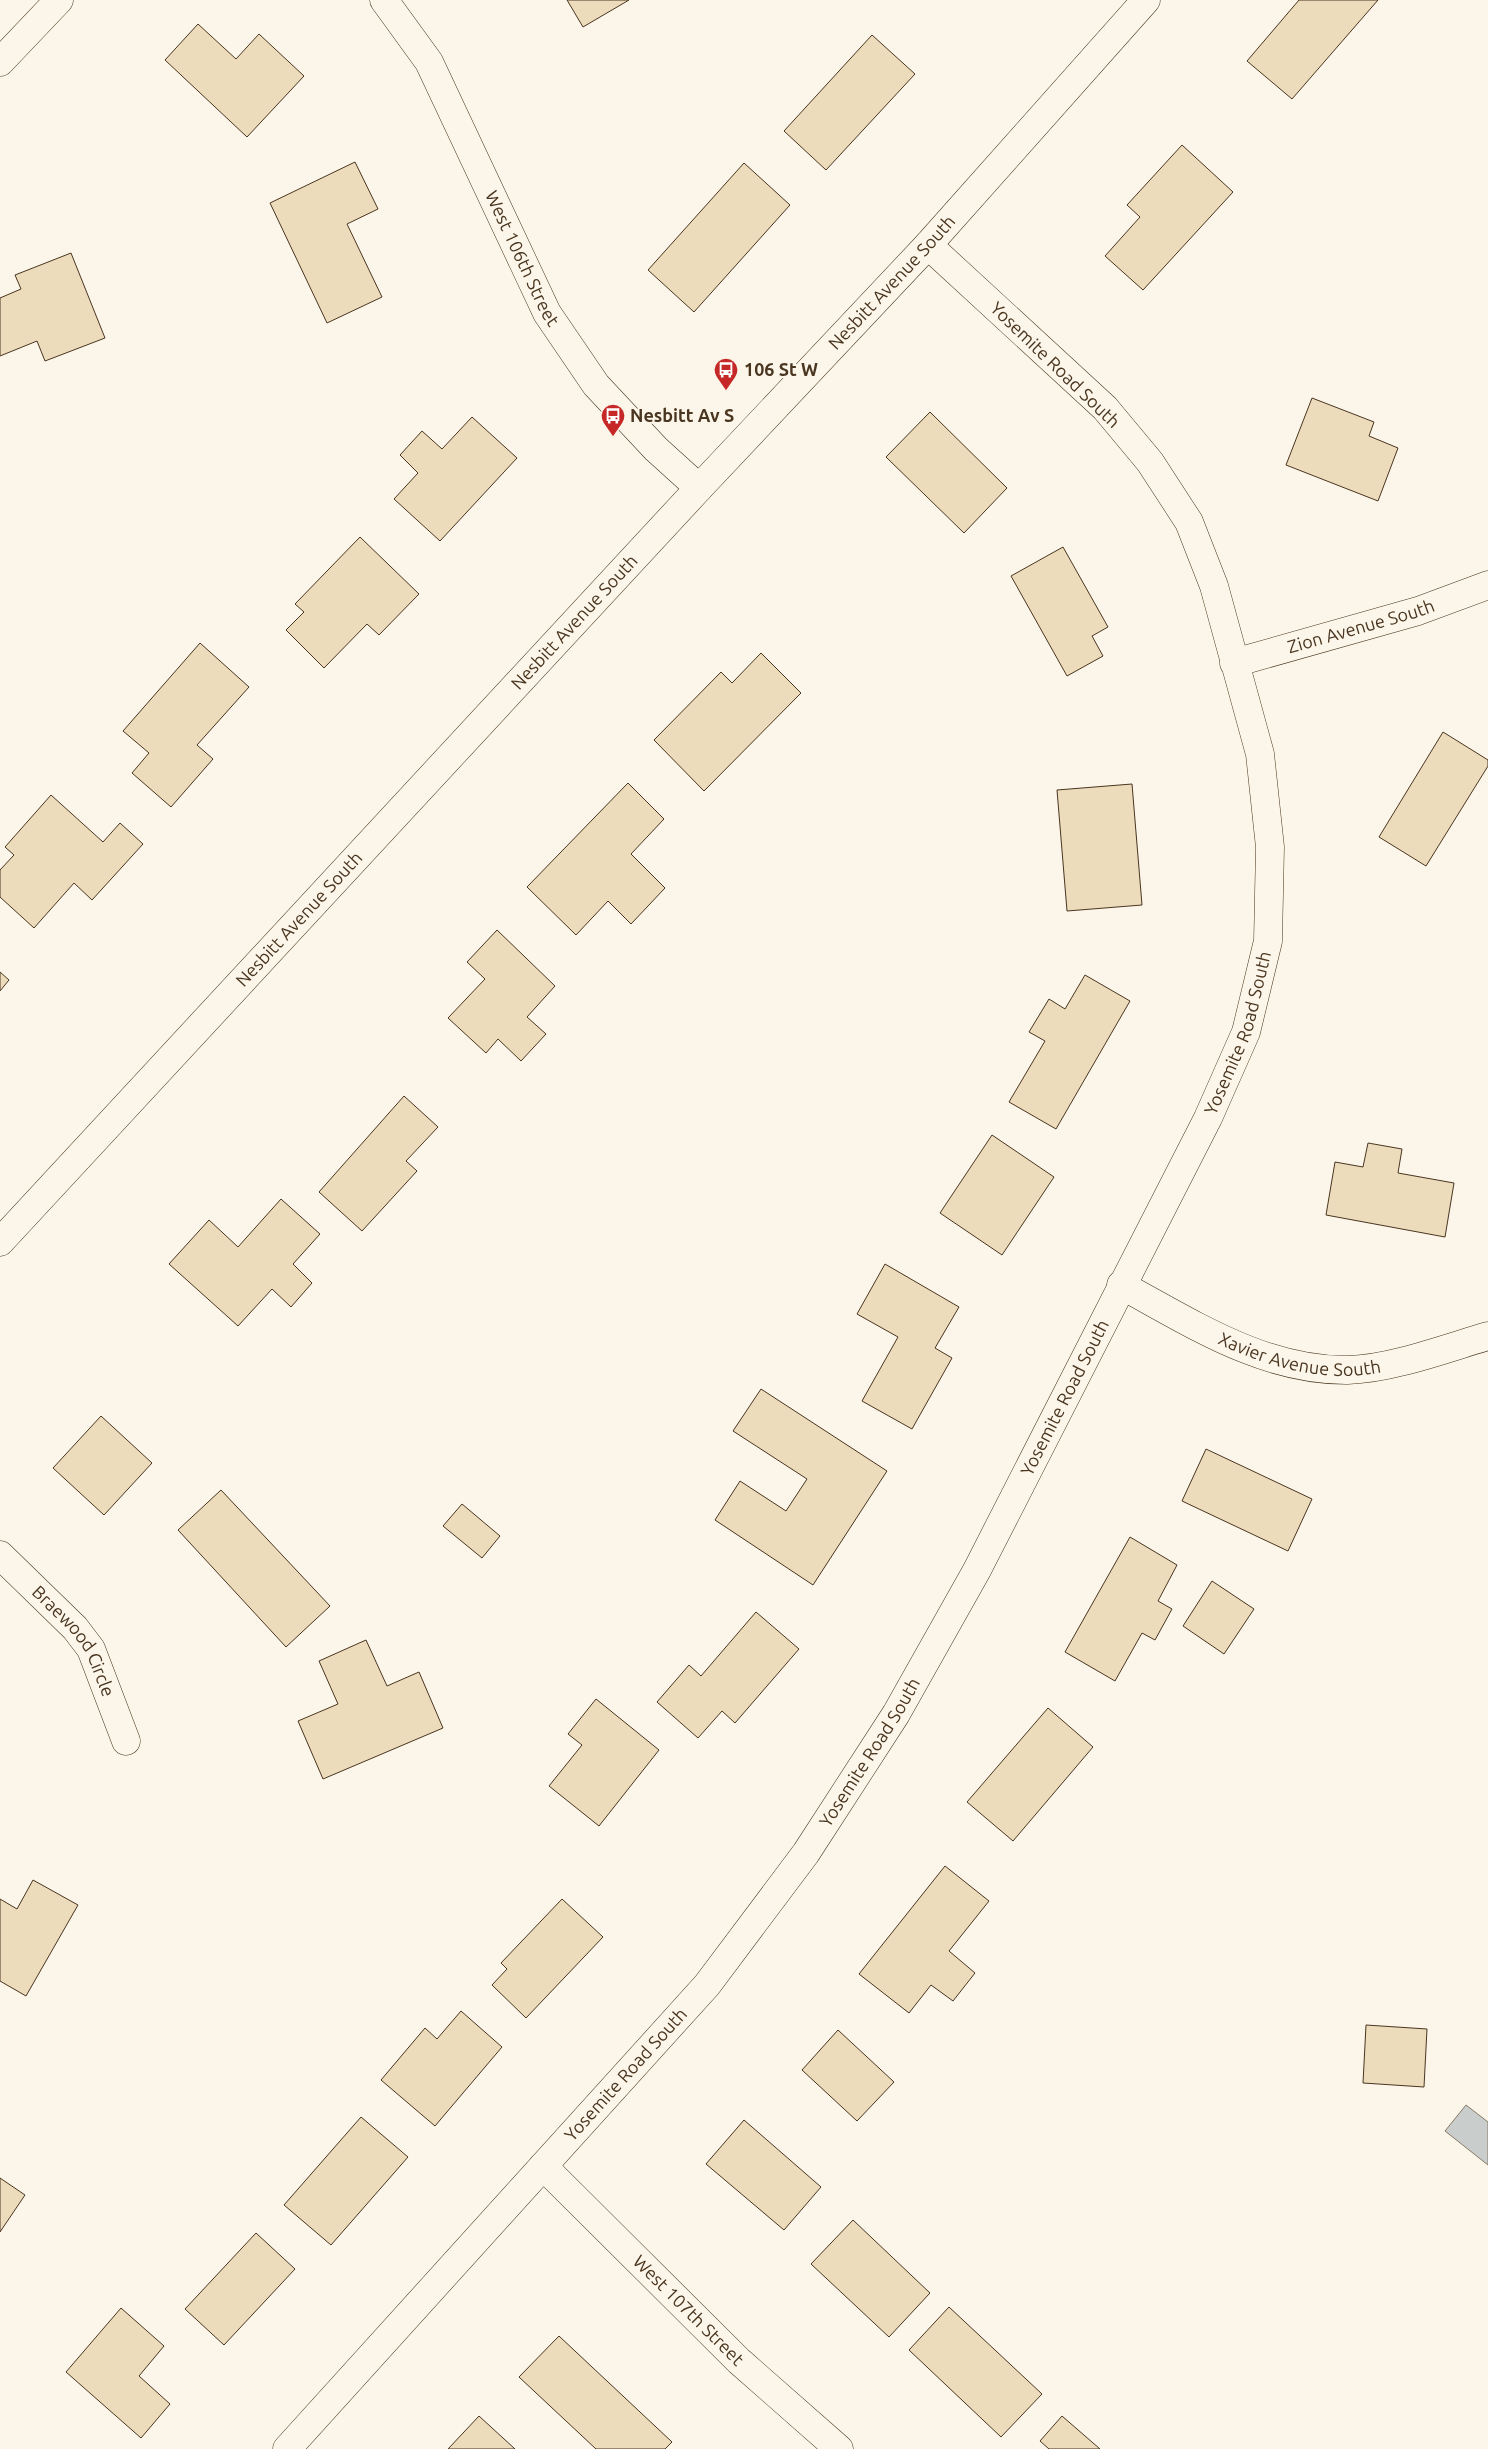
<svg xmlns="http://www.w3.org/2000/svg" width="1488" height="2449" font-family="Ubuntu,sans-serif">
<rect width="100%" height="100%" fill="#fbf6e9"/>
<path fill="#c9cecd" stroke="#887966" d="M1466,2105L1488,2122V2165L1445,2131Z"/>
<path fill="#ecdcbc" stroke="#4a3520" d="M567,0H629L583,27Z
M1299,0H1378L1292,99L1247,61Z
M198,24L236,59L259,34L304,76L247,137L165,60Z
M872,35L915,74L826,170L784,131Z
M1182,145L1233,192L1143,290L1105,256L1140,217L1127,205Z
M355,162L378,209L347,224L382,297L327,323L270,203Z
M744,163L790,205L694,312L648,270Z
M71,253L105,338L45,361L37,341L0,356V298L21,289L15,275Z
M1312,398L1374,422L1369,436L1398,448L1378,501L1286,465Z
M930,412L1007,488L964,533L886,457Z
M472,417L517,458L440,541L394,499L418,473L400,455L422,431L442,449Z
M360,537L419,594L379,635L367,624L324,668L286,630L304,612L295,604Z
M1063,547L1108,627L1092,636L1103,656L1067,676L1011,576Z
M200,643L249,687L197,745L213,759L171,807L132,773L149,753L123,731Z
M761,653L801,693L704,791L654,740L721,672L732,683Z
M1443,732L1488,760V766L1426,866L1379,837Z
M628,783L664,819L631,854L665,888L631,924L608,901L576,935L527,887Z
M1132,784L1142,905L1067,911L1057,790Z
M51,795L103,842L120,823L143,844L92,900L74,883L34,928L0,897V870L14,855L5,847Z
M497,930L555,986L527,1017L546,1034L521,1061L498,1039L486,1053L448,1018L485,979L467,962Z
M0,972L9,980L0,991Z
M1085,975L1130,1001L1056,1129L1009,1102L1045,1041L1029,1032L1049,999L1065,1009Z
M404,1096L438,1127L406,1161L417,1171L362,1231L319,1192Z
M992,1135L1054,1177L1002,1255L940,1213Z
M1368,1143L1402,1149L1398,1173L1454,1183L1445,1237L1326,1215L1335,1162L1363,1167Z
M281,1199L320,1234L293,1264L312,1283L291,1307L272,1289L238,1326L169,1264L209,1220L238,1247Z
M885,1264L959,1307L935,1348L952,1358L912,1429L862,1401L898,1337L857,1314Z
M761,1389L887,1471L813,1585L715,1520L740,1481L786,1511L807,1479L733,1431Z
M101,1416L152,1463L104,1515L53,1468Z
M1206,1449L1312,1499L1288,1551L1182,1501Z
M221,1490L330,1606L286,1647L178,1530Z
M462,1504L500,1536L482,1558L443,1526Z
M1130,1537L1177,1565L1158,1601L1172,1609L1155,1640L1142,1633L1115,1681L1065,1652Z
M1212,1581L1254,1609L1224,1654L1183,1626Z
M756,1612L799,1649L735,1723L722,1711L698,1738L657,1702L689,1665L701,1676Z
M366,1640L387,1686L419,1672L443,1728L323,1779L298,1721L338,1704L319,1661Z
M596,1699L659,1750L599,1826L549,1786L582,1745L568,1734Z
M1048,1708L1093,1747L1013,1841L967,1802Z
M945,1866L989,1901L949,1951L975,1973L953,2001L931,1985L909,2013L859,1974Z
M33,1880L78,1905L26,1996L0,1981V1899L17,1909Z
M562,1899L603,1937L526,2018L492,1985L507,1969L501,1963Z
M461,2011L502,2047L435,2126L381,2080L425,2028L437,2039Z
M1366,2025L1427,2029L1424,2087L1363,2083Z
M838,2030L894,2082L857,2121L802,2070Z
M361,2117L408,2157L331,2245L284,2205Z
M744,2120L821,2187L784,2230L706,2164Z
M0,2178L25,2195L0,2232Z
M853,2220L930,2293L889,2337L811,2264Z
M256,2233L295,2269L224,2345L185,2309Z
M949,2307L1042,2394L1001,2437L909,2350Z
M121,2308L164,2346L139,2376L170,2404L141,2438L66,2372Z
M559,2336L672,2442L665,2449H596L519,2377Z
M479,2416L515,2449H448Z
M1062,2416L1100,2449H1049L1040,2441Z"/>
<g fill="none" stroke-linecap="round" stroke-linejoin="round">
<defs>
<g id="minor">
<path id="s1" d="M384,0L429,62L547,313L596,385L656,449L699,488"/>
<path d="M0,62L59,0"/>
<path id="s2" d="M1234,663L1418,611L1488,585"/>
<path id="s3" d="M0,1242L699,488L928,245L1146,0"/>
<path id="s4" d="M1121,1285C1193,1324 1264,1371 1348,1370C1391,1369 1447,1348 1488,1336"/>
<path id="s5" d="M0,1555L75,1628L91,1649L126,1741"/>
<path id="s6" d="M543,2166L739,2361L839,2449"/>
<path id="s7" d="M287,2449L707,1985L806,1853L896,1714L977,1570L1208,1118L1246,1032L1268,941L1270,847L1260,754L1214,586L1189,522L1150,462L1105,408L928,245"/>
</g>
</defs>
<use href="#minor" stroke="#4a3520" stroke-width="29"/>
<use href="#minor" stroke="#fbf6e9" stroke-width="28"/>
</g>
<defs>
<symbol id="bus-pin" viewBox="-11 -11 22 30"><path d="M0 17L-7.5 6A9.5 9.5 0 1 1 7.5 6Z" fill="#c62828" stroke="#fbf6e9"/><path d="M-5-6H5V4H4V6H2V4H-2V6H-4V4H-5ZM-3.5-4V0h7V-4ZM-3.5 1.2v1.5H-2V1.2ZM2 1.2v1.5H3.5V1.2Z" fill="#fff"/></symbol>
</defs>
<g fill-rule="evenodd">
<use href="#bus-pin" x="712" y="356" width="28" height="38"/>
<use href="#bus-pin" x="599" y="402" width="28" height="38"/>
</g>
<g text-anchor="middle" stroke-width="4" stroke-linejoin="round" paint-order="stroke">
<g font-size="18" fill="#4a3520" stroke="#fbf6e9">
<text dy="6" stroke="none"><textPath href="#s1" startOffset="294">West 106th Street</textPath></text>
<text dy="6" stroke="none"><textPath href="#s3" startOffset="1310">Nesbitt Avenue South</textPath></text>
<text transform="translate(1055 365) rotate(44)" y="6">Yosemite Road South</text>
<text dy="6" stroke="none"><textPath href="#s3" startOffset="845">Nesbitt Avenue South</textPath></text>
<text dy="6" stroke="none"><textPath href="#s2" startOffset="132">Zion Avenue South</textPath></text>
<text dy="6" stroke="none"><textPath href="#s3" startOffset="440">Nesbitt Avenue South</textPath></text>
<text dy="6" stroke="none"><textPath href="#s7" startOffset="1720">Yosemite Road South</textPath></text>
<text dy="6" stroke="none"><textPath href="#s4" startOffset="195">Xavier Avenue South</textPath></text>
<text dy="6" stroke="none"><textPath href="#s7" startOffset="1315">Yosemite Road South</textPath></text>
<text dy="6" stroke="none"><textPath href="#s5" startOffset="115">Braewood Circle</textPath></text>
<text dy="6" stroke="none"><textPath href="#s7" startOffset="910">Yosemite Road South</textPath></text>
<text dy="6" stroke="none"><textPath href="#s7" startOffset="505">Yosemite Road South</textPath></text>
<text dy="6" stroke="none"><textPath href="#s6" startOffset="205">West 107th Street</textPath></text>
</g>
<g font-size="18" font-weight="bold" fill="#4a3520" stroke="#fbf6e9" text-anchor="start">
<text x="744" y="376">106 St W</text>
<text x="630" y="422">Nesbitt Av S</text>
</g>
</g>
</svg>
